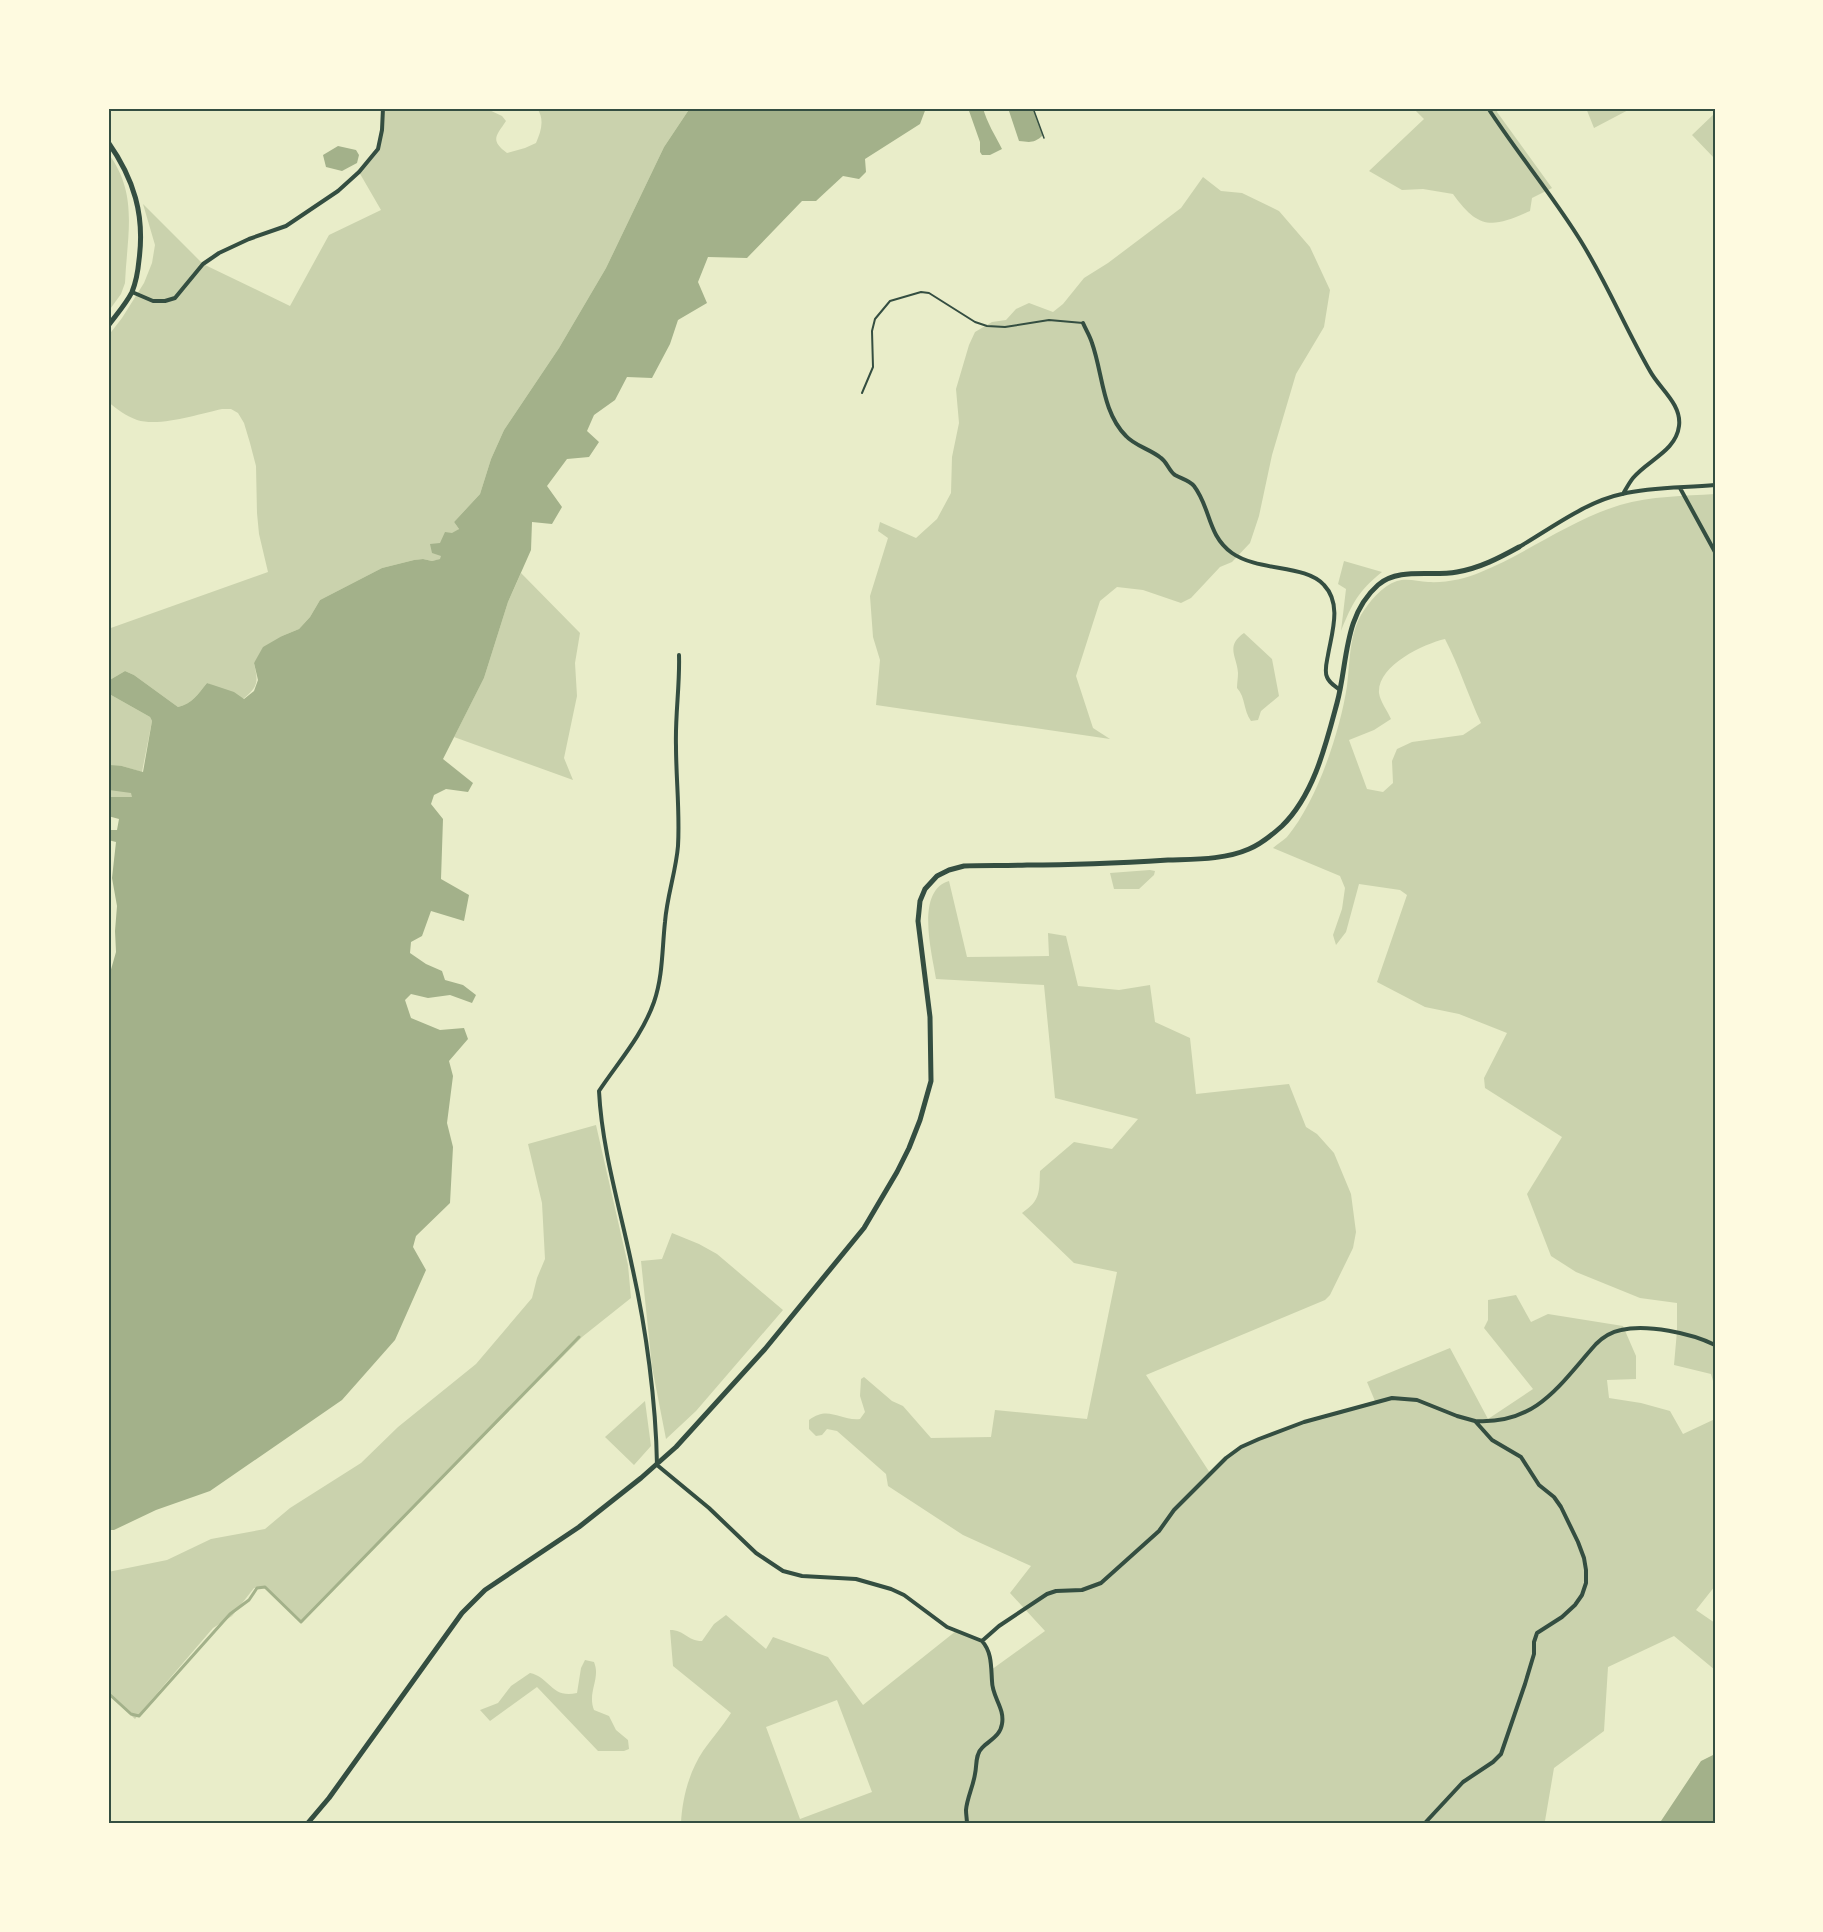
<svg xmlns="http://www.w3.org/2000/svg" width="1823" height="1932" font-family="'Noto Sans',sans-serif">
<rect width="100%" height="100%" fill="#e9edc9"/>
<path fill="#cad2ad" fill-rule="evenodd" d="M383,108H485L502,116L506,121C497,135 489,140 507,153L525,148L536,143C541,131 545,120 537,108H690L664,147L606,268L559,348L504,430L491,459L480,494L454,522L459,529C439,545 443,530 441,559L432,561L423,559L414,560L382,568L320,600L310,617L299,629L282,636L254,663C258,682 259,686 243,699L207,683C198,694 192,704 178,707L134,675L125,671L108,681V629L268,572L259,534L257,513L256,466L250,443L244,423L238,413L231,409H222C199,414 160,427 137,420C126,416 117,409 108,402V336L122,318L144,283L152,263L155,245L143,204L203,264L290,306L329,235L381,210L359,172L378,149Z
M1413,108H1498L1497,112L1552,188L1532,198L1530,211C1492,228 1479,230 1453,194L1423,189L1402,190L1369,171L1424,119Z
M1586,108H1632L1594,128Z
M1715,113V159L1692,135Z
M108,153C139,194 127,235 125,283L121,294L108,312Z
M1203,177L1221,191L1242,193L1279,211L1310,247L1330,290L1324,327L1296,374L1272,455L1259,516L1250,543L1232,562L1220,567L1191,598L1181,603L1143,590L1117,587L1100,601L1076,676L1093,728L1110,739L876,705L880,660L873,637L870,596L888,538L878,531L880,522L916,538L937,519L951,493L952,457L959,423L956,389L969,345L975,332L992,322L1006,320L1016,309L1029,303L1053,312L1063,304L1084,278L1108,263L1181,208Z
M1715,494V1388L1711,1374L1674,1365L1677,1331V1303L1640,1298L1576,1272L1551,1256L1527,1194L1562,1137L1485,1088L1484,1078L1507,1033L1459,1014L1425,1007L1377,982L1407,895L1400,890L1359,884L1346,932L1336,945L1333,935L1342,909L1345,888L1340,876L1273,848C1277,844 1283,841 1287,837C1317,801 1340,732 1347,686C1350,663 1349,636 1361,615C1369,602 1382,586 1397,581C1406,578 1418,581 1428,582C1446,583 1465,579 1481,572C1529,552 1571,520 1620,505C1651,496 1684,496 1715,494ZM1445,639C1459,666 1468,695 1481,723L1463,735L1412,742L1397,749L1392,761L1393,783L1383,792L1367,789L1349,740L1374,730L1391,719C1388,712 1380,701 1379,693C1377,666 1423,644 1445,639Z
M1344,561L1382,572C1358,591 1352,604 1341,631L1346,589L1338,584Z
M521,573L580,633L575,663L577,696L564,758L573,780L454,737L484,678L508,602Z
M1244,633L1272,659L1279,696L1261,711L1258,720L1251,721C1243,710 1246,698 1237,688C1237,683 1238,678 1238,673C1237,657 1225,646 1244,633Z
M108,691L111,695L150,717L152,721L142,772L122,766H110L111,778L132,793V797H108Z
M1150,870L1155,871L1154,875L1139,889H1114L1110,873Z
M949,881L967,957L1049,956L1048,933L1066,936L1078,986L1119,990L1150,985L1155,1022L1190,1038L1196,1094L1289,1084L1306,1127L1317,1134L1334,1153L1351,1194L1356,1232L1353,1248L1330,1295L1325,1300L1146,1375L1210,1473L1241,1447L1282,1430L1375,1401L1367,1382L1450,1348L1488,1419L1533,1389L1484,1328L1488,1320V1300L1516,1295L1531,1322L1548,1314L1623,1326L1636,1356V1379L1607,1380L1609,1398L1641,1403L1670,1411L1683,1434L1715,1419V1586L1696,1610L1715,1623V1670L1674,1636L1608,1667L1604,1731L1554,1768L1545,1821L1541,1824H681C682,1799 689,1772 703,1751C712,1738 723,1726 731,1713L673,1666L670,1630C685,1630 687,1641 702,1641L714,1624L726,1615L766,1649L773,1637L828,1657L863,1705L956,1631L985,1644L991,1670L1045,1631L1010,1593L1031,1566L963,1535L888,1486L886,1474L837,1431L827,1429L822,1435L816,1436L809,1429V1420C829,1405 839,1421 860,1419L865,1412L860,1396L861,1379L864,1377L892,1401L903,1406L931,1438L991,1437L995,1410L1087,1419L1117,1272L1074,1263L1022,1213C1041,1200 1039,1192 1040,1171L1074,1142L1112,1149L1138,1119L1055,1098L1044,985L936,979C932,953 915,891 949,881ZM837,1700L872,1792L800,1819L766,1727Z
M596,1125L628,1265L631,1298L582,1337L301,1622L265,1587L254,1588L232,1616L213,1628L135,1719L108,1694V1572L167,1560L211,1539L265,1529L290,1508L361,1463L398,1427L476,1364L532,1298L537,1278L545,1259L542,1203L528,1144Z
M672,1233L699,1244L717,1254L783,1310L696,1411L666,1439L652,1367L641,1261L662,1259Z
M645,1401L651,1446L634,1465L605,1437Z
M585,1660L594,1662C601,1679 587,1692 594,1710L609,1716L616,1730L628,1740L629,1749L624,1751H598L537,1687L490,1721L480,1710L498,1703L511,1686L530,1673C550,1677 551,1699 577,1693L581,1668Z"/>
<path fill="#a3b18a" d="M690,108H926L920,124L865,159L866,172L859,179L843,176L816,201H802L747,258L708,257L698,282L707,303L678,320L670,344L652,378L627,377L615,400L594,415L587,431L599,442L589,457L567,459L547,486L562,507L552,524L532,522L531,550L508,602L484,678L443,759L473,783L468,792L446,789L434,795L431,804L443,819L441,879L469,895L464,921L431,911L422,936L411,942L410,953L426,964L442,971L445,980L463,985L476,995L472,1003L450,995L428,998L411,994L405,1000L411,1018L440,1030L464,1028L468,1039L449,1061L453,1076L447,1123L453,1147L450,1203L416,1236L413,1247L426,1270L395,1340L342,1400L210,1491L156,1510L114,1530H108V980L116,952L115,931L117,906L112,878L116,842L108,840V830H117L119,819L108,816V797H132L131,793L109,790L110,765L122,766L143,772L152,721L150,717L111,695L108,691V681L125,671L134,675L178,707C192,704 198,694 207,683L234,692L244,699L254,691L258,680L254,663L263,647L282,636L299,629L310,617L320,600L382,568L414,560L423,559L432,561L440,559L441,556L432,553L430,544L440,543L445,532L452,533L459,529L454,522L480,494L491,459L504,430L559,348L606,268L664,147Z
M968,108H983C987,123 995,135 1002,149L990,155H982L980,152V142Z
M1008,108H1033L1043,135C1034,144 1029,142 1019,141Z
M338,146L356,150L359,155L357,163L342,171L326,167L323,155Z
M1715,1754V1824H1659L1701,1761Z"/>
<g fill="none" stroke-linecap="round" stroke-linejoin="round">
<path stroke="#a3b18a" stroke-width="3" d="M108,1693L131,1714L139,1716L230,1614L249,1600L257,1588L265,1587L301,1622L579,1337"/>
<path stroke="#344e41" stroke-width="1.5" d="M1033,108L1044,138"/>
<path stroke="#344e41" stroke-width="2" d="M862,393L873,367L872,331L875,319L890,301L921,292L929,293L975,322L987,326L1005,327L1049,320L1083,323"/>
<path stroke="#344e41" stroke-width="4" d="M1488,108C1516,151 1549,191 1577,235C1605,278 1624,326 1650,371C1659,388 1682,404 1679,426C1676,451 1648,460 1633,478C1629,483 1626,489 1623,494
M132,292L153,301H165L175,298L203,264L219,253L249,239L286,226L338,191L359,172L378,149L382,130L383,108
M1083,323C1086,330 1090,336 1092,343C1103,374 1102,412 1126,436C1135,446 1150,449 1161,458C1167,462 1169,471 1175,475C1182,479 1189,480 1194,486C1211,508 1207,535 1232,553C1259,572 1305,564 1324,585C1342,604 1332,632 1328,655C1327,661 1324,671 1327,677C1329,683 1335,686 1340,690
M1680,488L1715,552
M1519,547C1550,529 1587,501 1622,494C1652,487 1684,488 1715,485
M679,655C680,685 675,715 676,746C676,779 680,812 678,846C676,871 667,896 665,922C662,949 663,976 654,1002C642,1036 619,1061 599,1091C602,1150 620,1208 632,1266C646,1328 656,1402 657,1465L709,1508L756,1553L783,1571L802,1576L856,1579L891,1589L904,1595L947,1627L982,1641L999,1626L1047,1594L1056,1591L1082,1590L1101,1583L1159,1531L1174,1510L1226,1458L1241,1447L1259,1439L1304,1422L1392,1398L1417,1400L1457,1416L1475,1421L1492,1440L1521,1457L1539,1485L1554,1497L1561,1507L1578,1542L1584,1558L1586,1570V1583L1582,1595L1575,1605L1562,1617L1537,1633L1534,1642V1654L1525,1684L1501,1754L1493,1762L1463,1782L1424,1824
M1475,1421C1537,1425 1560,1384 1596,1344C1603,1337 1611,1332 1621,1330C1647,1324 1691,1333 1715,1345
M967,1824C967,1819 966,1815 966,1810C967,1798 973,1787 975,1774C977,1766 975,1754 982,1748C989,1740 1000,1737 1002,1724C1005,1708 992,1697 992,1681C991,1667 992,1652 982,1641"/>
<path stroke="#344e41" stroke-width="5" d="M108,142C134,179 145,215 139,260C138,271 136,282 132,292C126,304 116,315 108,326
M307,1824L329,1798L462,1613L485,1590L579,1527L641,1478L676,1447L765,1349L864,1228L897,1172L909,1148L920,1120L931,1081L930,1017L918,921L920,901L925,889L937,876L949,870L964,866C985,865 1006,866 1027,865C1074,865 1121,863 1168,860C1194,859 1224,860 1249,849C1261,844 1272,835 1282,826C1314,795 1326,744 1337,703C1348,663 1343,616 1378,585C1399,567 1431,577 1457,572C1480,568 1499,558 1519,547"/>
</g>
<rect width="1823" height="1932" fill="none" stroke="#fefae0" stroke-width="219"/>
<rect x="110" y="110" width="1604" height="1712" fill="none" stroke="#344e41" stroke-width="2"/>
</svg>
